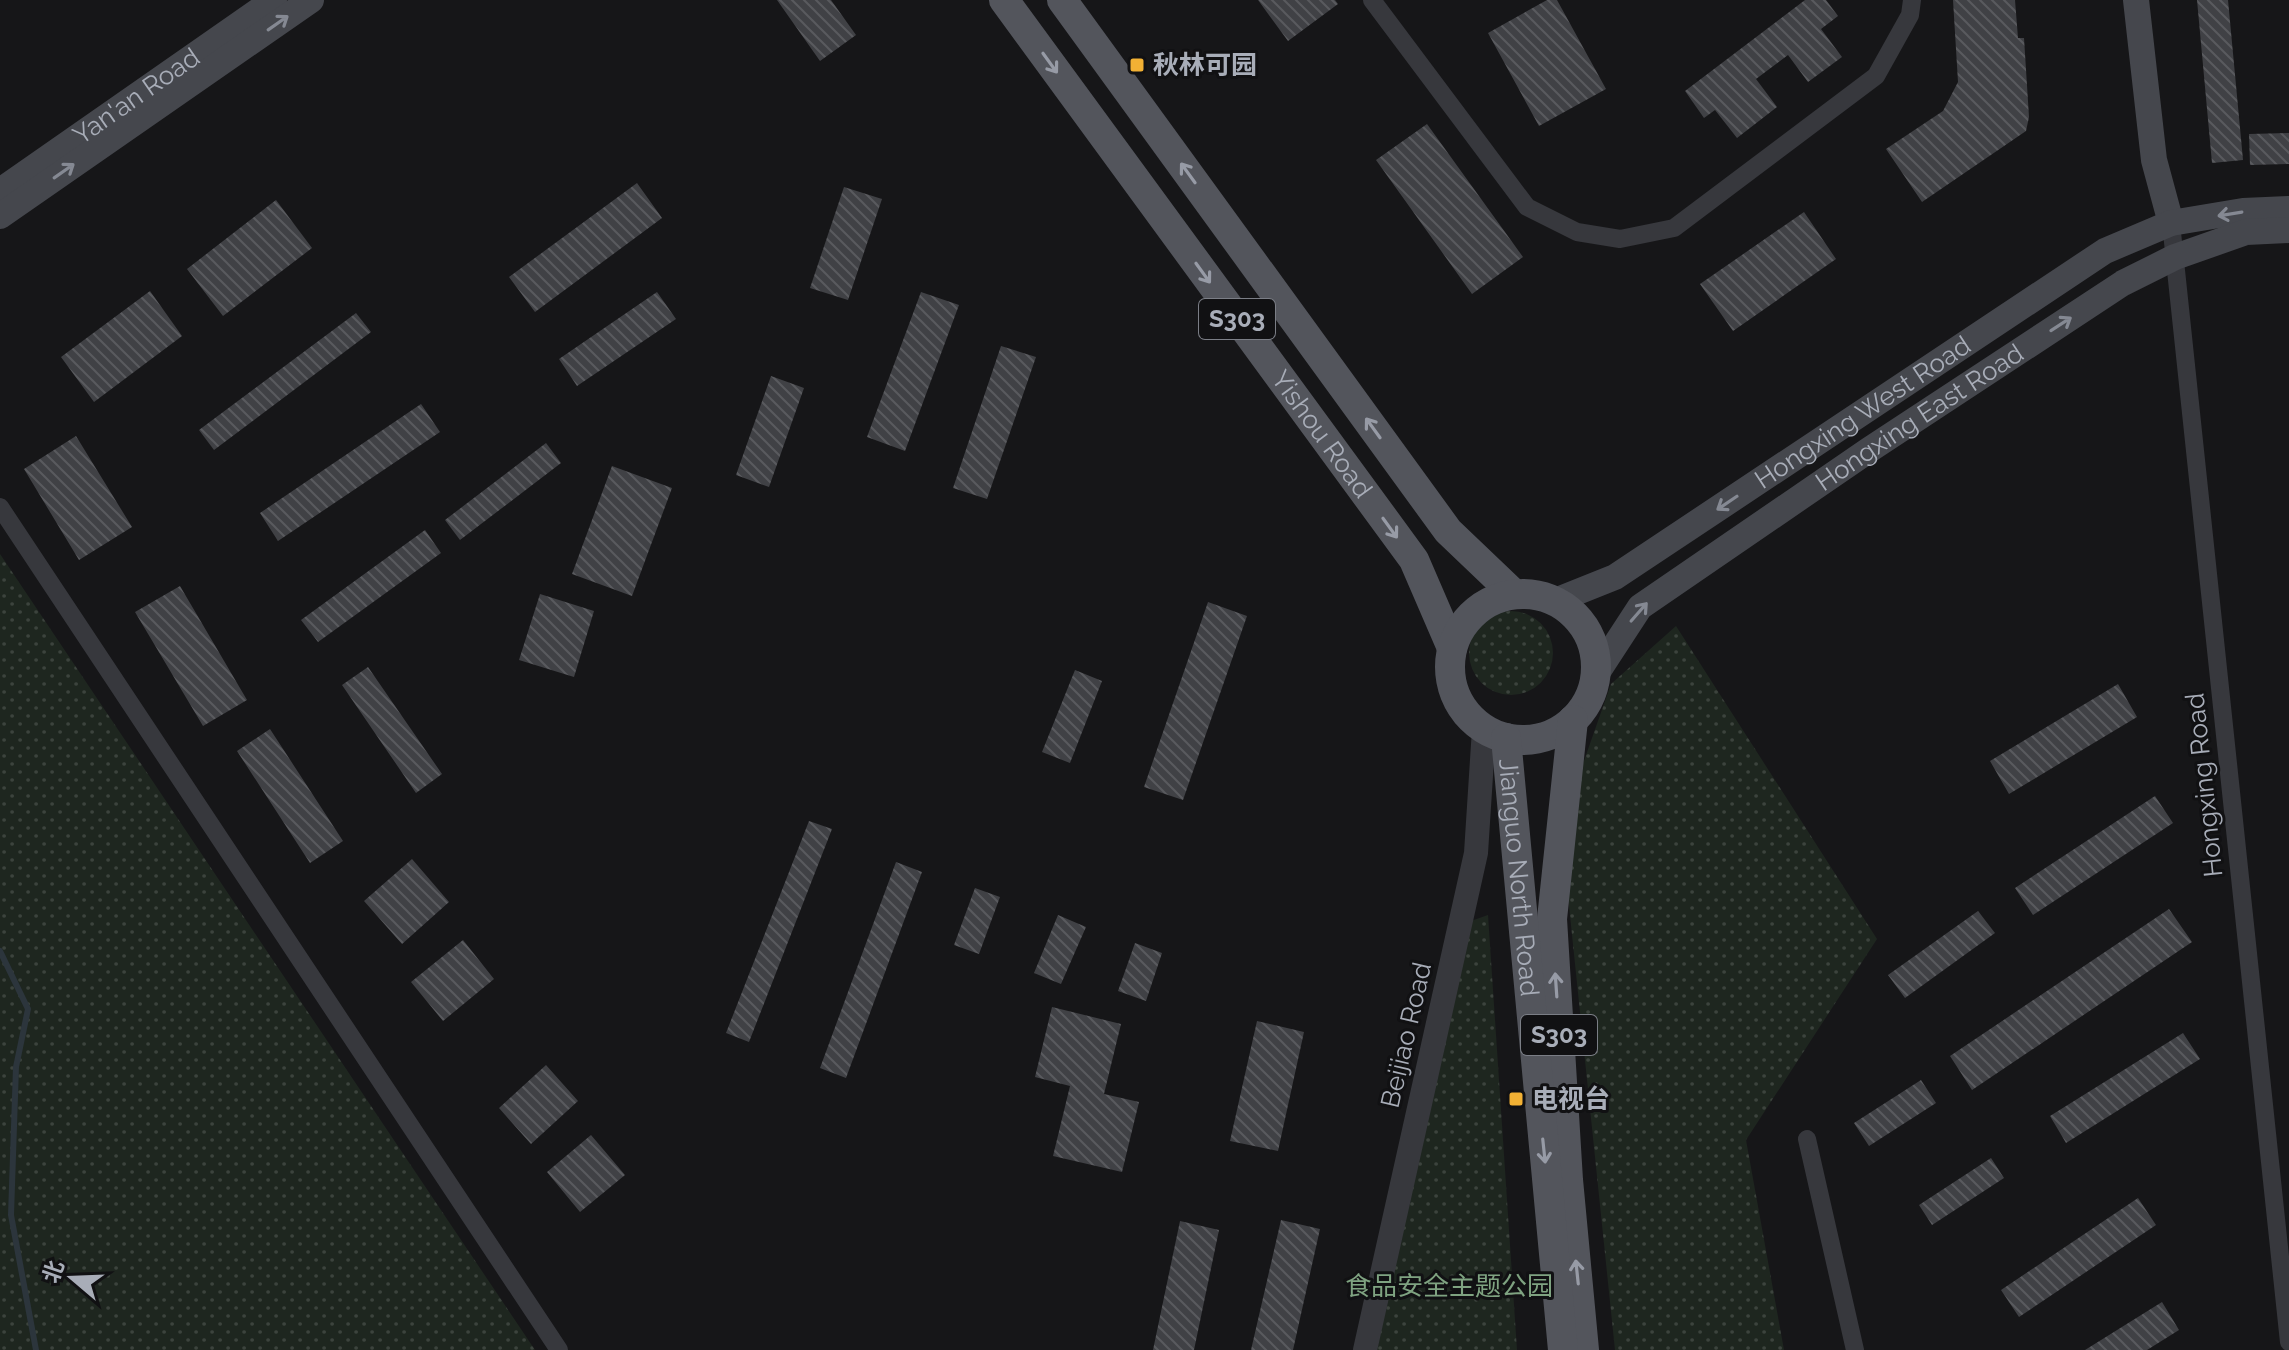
<svg xmlns="http://www.w3.org/2000/svg" width="2289" height="1350" font-family="Raleway,'Noto Sans SC',sans-serif">
<defs>
<pattern id="green-dots" width="8" height="8" patternUnits="userSpaceOnUse" patternTransform="scale(2)"><rect width="8" height="8" fill="#1e261f"/><path d="M2 2h.1M6 6h.1" fill="none" stroke="#3c433d" stroke-width="1.8" stroke-linecap="round"/></pattern>
<pattern id="building-back-hatch" width="6" height="6" patternUnits="userSpaceOnUse" patternTransform="scale(2)"><rect width="6" height="6" fill="#404145"/><path d="M-1 5l2 2M0 0l6 6M5-1l2 2" fill="none" stroke="#595a5e"/></pattern>
</defs>
<rect width="100%" height="100%" fill="#161618"/>
<path fill="url(#green-dots)" d="M0,554L535,1350H0Z
M1469 653a42 42 0 1 1 84 0a42 42 0 1 1-84 0Z
M1676,626L1877,939L1746,1140L1784,1350H1615L1565,867L1579,775L1611,684Z
M1488,915L1517,1350H1365L1471,921Z"/>
<g fill="none" stroke-linecap="round" stroke-linejoin="round">
<path stroke="#2c353c" stroke-width="6" d="M0,951L28,1009L16,1067L11,1215L36,1350"/>
</g>
<path fill="url(#building-back-hatch)" d="M777,0H831L856,35L820,61Z
M1258,0H1335L1338,4L1288,41Z
M1547,0H1557L1606,89L1539,126L1488,33Z
M1805,0H1826L1838,16L1821,29L1842,57L1808,82L1788,55L1756,79L1777,107L1737,138L1715,110L1704,118L1685,91Z
M1953,0H2015L2018,38H2024L2029,117L2026,131L1922,202L1886,149L1943,111L1958,82Z
M2197,0H2228L2243,160L2212,163Z
M1427,124L1523,257L1472,294L1376,160Z
M2289,133V164L2250,165L2249,134Z
M637,183L662,218L535,312L509,277Z
M844,187L882,199L848,300L810,288Z
M276,200L312,248L223,316L187,269Z
M1804,212L1836,259L1733,331L1700,284Z
M150,291L182,336L94,402L61,357Z
M657,292L676,319L577,386L559,359Z
M921,292L959,305L905,451L867,437Z
M356,313L371,332L214,450L199,430Z
M1001,346L1036,357L987,499L953,488Z
M771,376L804,388L769,487L736,475Z
M421,404L440,432L278,541L260,513Z
M76,436L132,527L79,560L24,469Z
M546,443L561,463L460,540L445,520Z
M612,466L672,488L632,596L572,574Z
M425,530L441,553L318,642L301,620Z
M180,586L247,700L203,726L135,612Z
M540,594L594,611L574,677L519,660Z
M1208,602L1247,616L1183,800L1144,787Z
M368,667L442,774L416,793L342,685Z
M1075,670L1102,681L1070,763L1042,752Z
M2118,684L2137,717L2009,794L1990,761Z
M270,729L343,841L310,863L237,751Z
M2155,796L2173,823L2033,915L2015,888Z
M809,821L832,829L749,1042L726,1033Z
M412,859L449,902L402,944L364,901Z
M896,862L922,872L846,1078L820,1068Z
M975,888L1000,897L979,954L954,945Z
M2169,909L2192,942L1972,1090L1950,1056Z
M1978,911L1995,933L1905,998L1888,975Z
M1058,915L1086,927L1061,984L1034,973Z
M463,940L494,979L443,1021L411,982Z
M1135,943L1162,953L1146,1001L1118,991Z
M1052,1007L1121,1024L1104,1094L1139,1102L1122,1172L1053,1156L1070,1086L1035,1077Z
M1257,1021L1304,1032L1278,1151L1230,1141Z
M2183,1033L2200,1059L2066,1143L2050,1116Z
M546,1065L578,1101L531,1144L499,1108Z
M1921,1080L1936,1103L1869,1146L1854,1123Z
M591,1135L625,1175L580,1212L547,1172Z
M1991,1158L2004,1178L1932,1225L1919,1205Z
M2138,1198L2156,1225L2019,1317L2001,1290Z
M1281,1220L1320,1229L1293,1350H1251Z
M1180,1221L1219,1230L1194,1350H1153Z
M2162,1302L2179,1330L2147,1350H2085Z"/>
<g fill="none" stroke-linecap="round" stroke-linejoin="round">
<path stroke="#37383d" stroke-width="18" d="M1372,0L1527,207L1577,232L1620,239L1674,228L1876,76L1910,15L1912,0
M2171,223L2289,1342
M0,507L559,1350
M1807,1139L1855,1350"/>
<path stroke="#37383d" stroke-width="24" d="M1365,1350L1476,853L1484,729"/>
<g stroke="#45474d" stroke-width="26">
<path d="M2136,0L2154,160L2171,223"/>
<path id="s1" d="M0,191L274,0"/>
<path d="M0,216L311,0"/>
<path id="s2" d="M1555,601L1615,577L2105,251L2171,223L2243,211L2289,209"/>
<path id="s3" d="M1595,676L1640,607L1869,450L2123,283L2175,257L2246,232L2289,230"/>
</g>
<g stroke="#53555c" stroke-width="30">
<path id="s4" d="M1004,0L1414,560L1452,648"/>
<path d="M1062,0L1448,531L1514,594"/>
<circle cx="1523" cy="667" r="73"/>
<path d="M1573,720L1552,919L1568,1180L1584,1350"/>
<path id="s5" d="M1506,738L1563,1350"/>
</g>
</g>
<defs><path id="oneway-shaft" d="M-6 0H5M1.5-3L5.5 0L1.5 3" fill="none" stroke-width="1.6" stroke-linecap="round" stroke-linejoin="round" transform="scale(2)"/></defs>
<g stroke="#858993">
<use href="#oneway-shaft" transform="translate(278 23) rotate(-35)"/>
<use href="#oneway-shaft" transform="translate(64 171) rotate(-35)"/>
<use href="#oneway-shaft" transform="translate(2230 214) rotate(171)"/>
<use href="#oneway-shaft" transform="translate(2061 324) rotate(-33)"/>
<use href="#oneway-shaft" transform="translate(1727 503) rotate(146)"/>
<use href="#oneway-shaft" transform="translate(1639 612) rotate(-49)"/>
</g>
<g stroke="#979ba6">
<use href="#oneway-shaft" transform="translate(1050 63) rotate(54)"/>
<use href="#oneway-shaft" transform="translate(1188 173) rotate(-126)"/>
<use href="#oneway-shaft" transform="translate(1203 273) rotate(54)"/>
<use href="#oneway-shaft" transform="translate(1373 428) rotate(-126)"/>
<use href="#oneway-shaft" transform="translate(1390 528) rotate(54)"/>
<use href="#oneway-shaft" transform="translate(1556 985) rotate(-94)"/>
<use href="#oneway-shaft" transform="translate(1544 1151) rotate(84)"/>
<use href="#oneway-shaft" transform="translate(1577 1272) rotate(-96)"/>
</g>
<g fill="#f2b134" stroke="#111113" stroke-width="3">
<rect x="1129" y="57" width="16" height="16" rx="4"/>
<rect x="1508" y="1091" width="16" height="16" rx="4"/>
</g>
<g text-anchor="middle" stroke-width="6" stroke-linejoin="round" paint-order="stroke">
<g fill="#111113" stroke="#7b7e86" stroke-width="2">
<rect x="1199" y="299" width="76" height="40" rx="6"/>
<rect x="1521" y="1015" width="76" height="40" rx="6"/>
</g>
<g font-size="24" font-weight="bold" fill="#a8adb8">
<text x="1237" y="327">S303</text>
<text x="1559" y="1043">S303</text>
</g>
<g font-size="26" font-weight="bold" fill="#a8adb8" stroke="#111113" text-anchor="start">
<text x="1153" y="74">秋林可园</text>
<text x="1532" y="1108">电视台</text>
</g>
<g font-size="26" fill="#a8adb8" stroke="#111113">
<text dy="9" stroke="none"><textPath href="#s1" startOffset="166">Yan'an Road</textPath></text>
<text dy="9" stroke="none"><textPath href="#s2" startOffset="362">Hongxing West Road</textPath></text>
<text dy="9" stroke="none"><textPath href="#s3" startOffset="420">Hongxing East Road</textPath></text>
<text dy="9" stroke="none"><textPath href="#s4" startOffset="538">Yishou Road</textPath></text>
<text transform="translate(2204 785) rotate(-96)" y="9">Hongxing Road</text>
<text dy="9" stroke="none"><textPath href="#s5" startOffset="140">Jianguo North Road</textPath></text>
<text transform="translate(1406 1035) rotate(-77)" y="9">Beijiao Road</text>
</g>
<g font-size="26" fill="#7fa381" stroke="#111113">
<text x="1449" y="1295">食品安全主题公园</text>
</g>
</g>
<g transform="translate(72 1278) rotate(289)" stroke="#111113" stroke-width="6" paint-order="stroke">
<path d="M0-6L14 30L0 20L-14 30Z" fill="#a8adb8"/>
<text y="-12" font-size="22" font-weight="bold" text-anchor="middle" fill="#a8adb8">北</text>
</g>
</svg>
